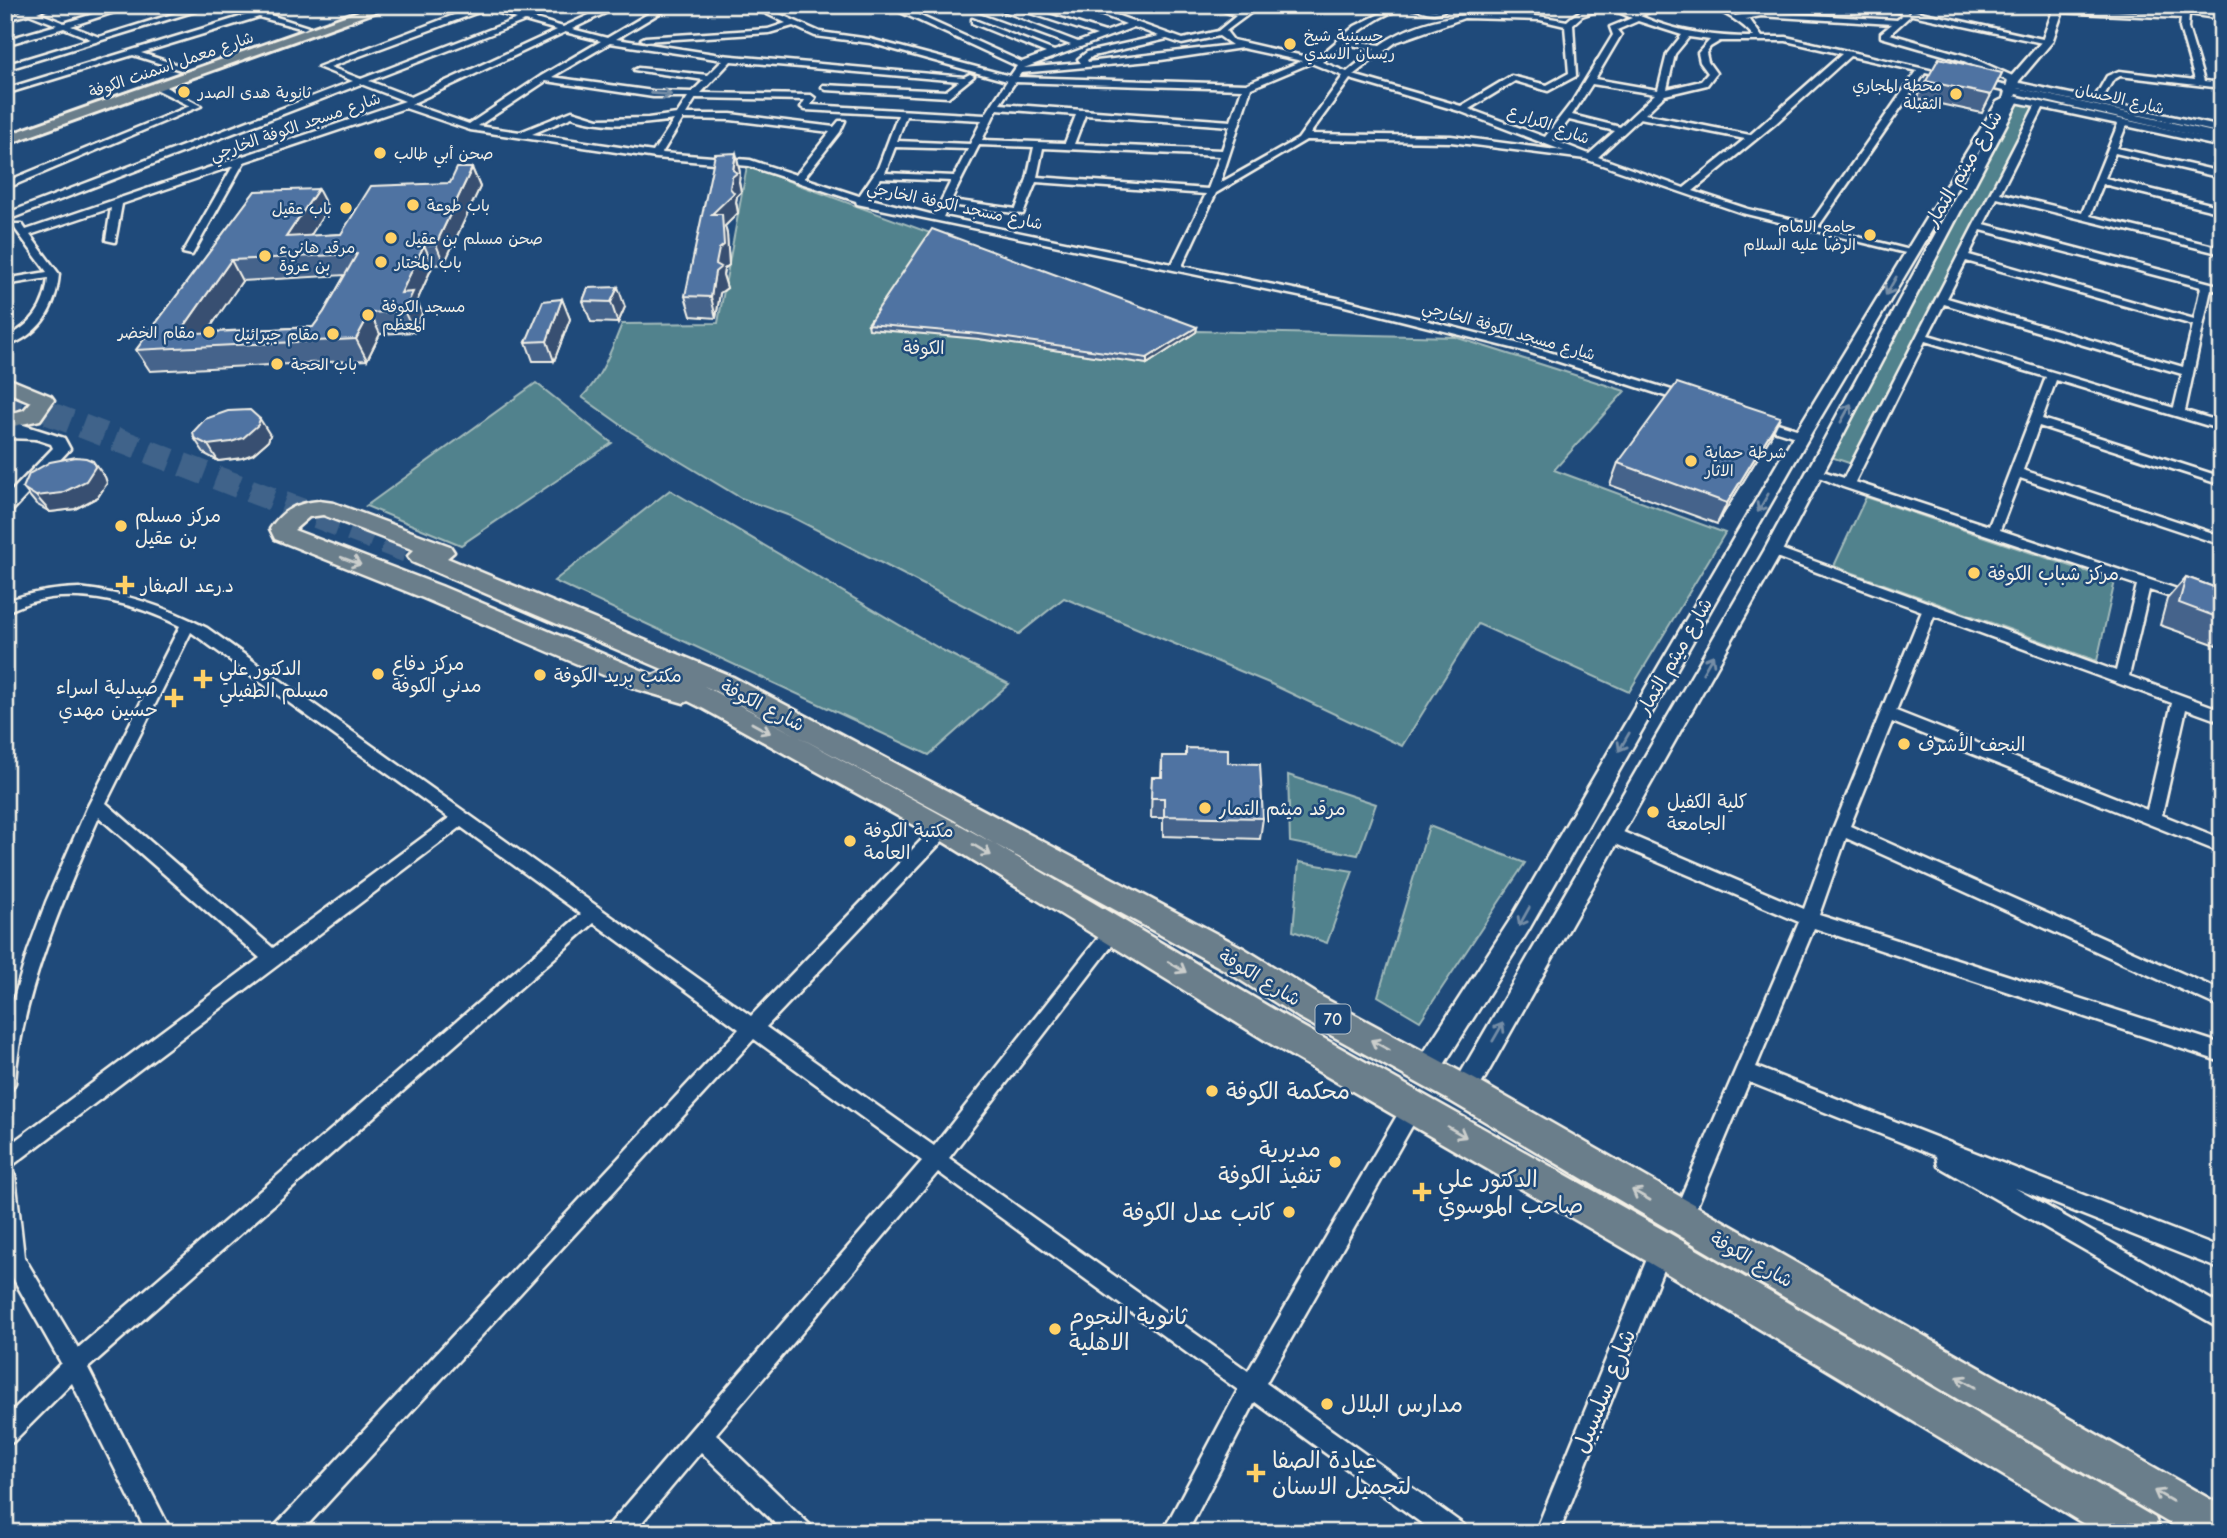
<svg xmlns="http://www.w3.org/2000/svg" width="2227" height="1538" font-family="'Comic Neue','Playpen Sans Arabic',sans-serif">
<rect width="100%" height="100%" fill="#1f4a7a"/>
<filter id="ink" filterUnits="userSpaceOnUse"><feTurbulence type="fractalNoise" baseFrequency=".0143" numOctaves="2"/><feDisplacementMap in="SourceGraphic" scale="14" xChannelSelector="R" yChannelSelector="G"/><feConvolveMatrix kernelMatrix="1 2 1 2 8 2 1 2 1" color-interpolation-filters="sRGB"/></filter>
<g filter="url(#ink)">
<path fill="#51828d" stroke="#a2baba" stroke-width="2" d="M2019,102L2036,106L1852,464L1828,456Z
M747,166L933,234L979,339L1147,364L1197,331L1455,337L1625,391L1554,470L1725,533L1629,692L1478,624L1402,746L1269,683L1064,598L1019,634L790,516L741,498L631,432L582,397C602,377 611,350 622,324L718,323Z
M536,383L612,443L461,545L366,506Z
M670,490L942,650L1009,684L929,755L554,581Z
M1866,497L2115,581L2097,661L1834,566Z
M1288,775L1376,804L1358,855L1290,842Z
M1429,826L1525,863L1420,1021L1378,996Z
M1299,862L1353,871L1327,943L1293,931Z"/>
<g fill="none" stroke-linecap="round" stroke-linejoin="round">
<path stroke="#3f638a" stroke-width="19" stroke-dasharray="19 10" stroke-linecap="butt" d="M5,396L53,415"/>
<path stroke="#3f638a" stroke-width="24" stroke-dasharray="24 12" stroke-linecap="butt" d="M48,413L420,556"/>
<defs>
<path id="street" d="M10,5L30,9L56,5L37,12L64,23L123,5H136L71,26L99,37L202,5H215L5,70V65L91,39L64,28L5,45V40L57,25L29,14L5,20V16L22,11Z
M221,5C234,5 245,11 257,12C268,12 280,5 293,5L267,14L308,27L304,29L259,17L141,53L184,67V71L133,55L5,94V89L250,14Z
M480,5H494L524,16L552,5H564L532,18L563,27L611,5H622L572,29L607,38L663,5H673L616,39L721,55L964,77L970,74L974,76L948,97L826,90L822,87L823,85L946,91L959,81L731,61L701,93L811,95L815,98L811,105L985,115L1007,81L870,43L815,36L793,26L769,33L645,41L641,39L645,37L768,29L786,23L748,5H759L820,32L870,39L1010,76L1017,66L885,5H896L1022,62L1046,53L972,23V19L1054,51L1071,45L961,5L994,10L1078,42L1097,35L1006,5H1019L1105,32L1126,24L1076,5H1088L1183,39L1218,31L1236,16L1210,5H1222L1241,12L1246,8L1244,5H1252L1253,11L1226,31L1233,40L1316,59L1355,26L1398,5L1436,10L1444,5H1454C1429,23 1422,4 1401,9C1383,14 1363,28 1349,40L1380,45C1433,8 1507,9 1567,21C1587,2 1610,3 1634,13L1653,5H1664L1640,16C1677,32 1713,37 1754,37C1743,22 1724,13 1708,5L1724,6L1735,16L1761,12L1897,20L1902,16L1899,12L1851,5L1904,8L1910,16L1890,34L1970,57L2017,78L2015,82L2094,99L2107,76L2119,71L2195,80L2180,28L2181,18L2058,12L2055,8L2181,14L2182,6L2196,5L2189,9L2222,15V19L2189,14L2188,28L2204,81L2222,83V88L2120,76L2113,80L2101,101L2222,127V133L2008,86L2007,84L2011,82L1964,61L1881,37V33L1892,24L1761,16L1745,19L1750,20L1762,37H1786L1955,76L1951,78L1925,73L1818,227L1914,251V255L1742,213L1585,159L1451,142L1306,140L1216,193L1182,266L1337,298L1536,348L1694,397V403L1690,404L1528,352L1337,304L857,204L856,201L749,166L656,158L470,130L405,108L244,162L192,255L183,253L233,166L122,204L115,242L106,240L111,208L30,235L59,274C56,309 40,335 5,347V339C32,324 45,309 48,278L5,285V279L47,272L13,226L14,224H22L26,230L405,101L361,84L5,221V214L353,81L318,67ZM1607,7L1632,18L1610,27L1613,35L1572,102L1545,137L1469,109L1515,81L1548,91L1576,76L1573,24L1582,16ZM487,9L517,19L361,79L330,67ZM1464,18L1540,20L1565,26L1569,73L1547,85L1511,76L1461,106L1353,75L1396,42ZM525,21L557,30L411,97L369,81ZM1638,21L1682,35L1667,54L1658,90L1595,79L1621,35L1617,30ZM1134,27L1159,36L1087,52L1078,59L1081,63L1024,68ZM565,32L601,41L541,76L469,124L411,104ZM1219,36L1232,45L1088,62L1087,60L1093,56L1167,39L1182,44ZM1689,37L1710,40L1698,53L1700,62L1708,73L1701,81L1667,89L1675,54ZM1720,41H1786L1842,54L1750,135L1645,114L1665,95L1707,85L1716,73L1708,62L1706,53L1710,47ZM610,43L723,60L708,75L638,68L634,70L704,80L692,92L653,91L552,77ZM1344,44L1375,49L1347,72L1322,62ZM1242,48L1302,61L1246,84L1018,77L1021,73L1161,60ZM1850,56L1917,71L1810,224L1748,209L1693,191L1776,123ZM1311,63L1343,76L1298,139L1220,183L1251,88ZM1350,79L1459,111L1564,151L1451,136L1310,134ZM546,81L653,97H688L677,114L648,118L598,119L572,111L520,132L478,126ZM1015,82L1242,89L1231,121L1000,104ZM1592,84L1655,94L1620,127L1572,115ZM696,98L805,100L801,107L805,110L898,115L878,168L859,196L804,178L840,132L845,121H839L834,127L731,114H686ZM997,109L1076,115L1065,143L982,140ZM1085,115L1230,126L1222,150L1074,144ZM906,116L982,120L970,144L897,141ZM572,117C606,128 639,125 674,120L653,152L532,134ZM1640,118L1745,139L1684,188L1598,157ZM683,119L731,120L830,132L796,175L750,160L662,153ZM1569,120L1615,131L1589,154L1553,140ZM979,145L1034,147L1027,179L1016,209L951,200ZM895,147L968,149L954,176L885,173ZM1043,148L1220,156L1208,189L1037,177ZM881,178L951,181L934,215L867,198ZM1036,182L1206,194L1172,264L943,217L949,205L1023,214Z
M824,5H847L834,10Z
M1911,10L2047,40L2051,42L2047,44L1908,14Z
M1976,79L2015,88L2016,90L2012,93L1973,84L1972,82Z
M156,85H162L201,106L5,189V182L190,106L156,89Z
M2009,95L2222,141V147L2126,126L2117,148L2222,172V178L2115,153L2105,178L2222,207V213L2103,184L2090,216L2222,248V254L1997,198L1984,224L2222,286V292L2211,289L2185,411L2222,422V430L2056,380L2042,419L2222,477V485L2039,426L2023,470L2222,536V545L2020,478L2000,530L2222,604V614L2149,590L2129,676L2222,710V722L2186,709L2162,815L2222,839V853L1892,722L1850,826L2222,991V1008L1846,838L1819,915L2222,1044V1062L1814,928L1756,1067L2222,1249V1270L2015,1188L2222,1306V1329L1938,1166L1936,1156L1749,1082L1689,1225L1682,1228L1675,1225L1672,1218L1799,922L1604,839L1602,834L1604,829H1616L1804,909L1833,829L1922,611L1768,554V548H1778L2116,671L2137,585L1843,487L1807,472L1813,468L1844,478L2035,106L2006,100L2005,98ZM2043,108L2118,124L2082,213L2000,193ZM1981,230L2201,287L2194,319L1969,255ZM1966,261L2193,325L2183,367L1947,298ZM1944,304L2182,374L2174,408L1928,335ZM1925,341L2046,377L1989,526L1855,482ZM1934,616L2172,703L2147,810L1896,711Z
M1755,416L1806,432L1808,435L1802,439L1751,423L1749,420Z
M5,430L36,431L42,435L36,439L5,438Z
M79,588C125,593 166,607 207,628L751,1016L938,823H950L952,828L950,833L766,1027L934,1146L1109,924L1115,922L1121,924L1124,929L1121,934L949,1158L1248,1371L1406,1100L1413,1097L1420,1100L1423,1106L1420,1112L1266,1383L1464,1525L1468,1533H1435L1255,1402L1187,1533H1162L1238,1390L938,1172L716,1434L810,1525L814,1533H785L701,1452L633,1533H605L609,1525L922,1161L754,1039L300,1533H272L276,1525L739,1029L594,923L88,1368L172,1533H147L72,1383L13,1442L5,1445V1418L61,1363L5,1264V1148L260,958L99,817C65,894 20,998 15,1083L12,1089L5,1092V1028L28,951L46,902L87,808L180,626C137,604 79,588 31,602C22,605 14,609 5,612V602C30,592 53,589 79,588ZM191,632L449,818L273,948L106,803ZM461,827L581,914L78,1348L24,1257L15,1176L9,1168Z
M1661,1239L1668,1242L1671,1249L1559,1533H1535L1654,1242Z"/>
<path id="secondary" d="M2055,5H2065L2052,42L2019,81L2017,88L2222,134V142L2016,94L2014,99L2018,102L1782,551L1473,1099L1464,1103L1455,1099L1451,1091L1455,1083L1764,551L1988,136L1810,435L1528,931L1435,1079L1426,1083L1417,1079L1413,1071L1417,1063L1512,917L1794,435L1997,102L2003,99L2008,80L2042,41Z
M5,419L64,438L70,449L11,512L5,513V498L53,448L51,444L5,429Z"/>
<path id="primary" d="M376,5H394L5,145V136Z"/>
<path id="highway" d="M5,377L51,396L54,400L40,420L5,428V415L24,410L31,402L5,391Z
M319,501L334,503L450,546L454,552L447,558L733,677L1245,949L1322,997L1476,1080L2222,1506V1533H2186L1452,1102L1298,1017L1223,969L715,691L704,686L954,820L1300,1025L1674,1236L2155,1518L2161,1533H2099L1648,1262L1276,1047L934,836L704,709L688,701L684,703L636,689L423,598L275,539L270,529C282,510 297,503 319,501ZM323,515L414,550L408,556L412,562L665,670L653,675L441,586L294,530L309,517Z"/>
</defs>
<use href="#street" stroke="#f4f1e8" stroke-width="5"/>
<use href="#secondary" stroke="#f4f1e8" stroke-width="5"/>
<use href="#primary" stroke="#f4f1e8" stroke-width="6"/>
<use href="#highway" stroke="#f4f1e8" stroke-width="5"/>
<use href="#street" fill="#1f4a7a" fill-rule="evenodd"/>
<use href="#secondary" fill="#1f4a7a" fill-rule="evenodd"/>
<use href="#primary" fill="#6b7e8b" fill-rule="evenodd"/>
<use href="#highway" fill="#6b7e8b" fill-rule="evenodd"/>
</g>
<path fill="#44638b" stroke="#f4f1e8" stroke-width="2" fill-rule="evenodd" d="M2002,73L1982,113L1917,99L1926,81Z
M736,153L740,173L739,182L741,192L737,196L736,202L738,213L725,226L727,234L729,265L724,269L723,275L727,288L720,293L716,318L691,316L685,296Z
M472,168L480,187L444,264L433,265L417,301L422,313L414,332L380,334L367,360L150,371L136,350L255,191L328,208L310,236L341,234L450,183ZM345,275L324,312L313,327L207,332L242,281Z
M588,288L625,307L618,323L591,322L583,301Z
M562,299L570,319L554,361H533L526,342Z
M868,324L1197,327L1196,332L1147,364L979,339L869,329Z
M270,435L268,441L253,454L242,458L218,461L205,454L194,438Z
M1770,438L1717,524L1610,485L1618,463Z
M105,477L107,483L98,497L75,509L50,512L36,504L23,488Z
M2186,577L2222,590V647L2160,625L2167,599Z
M1162,756L1228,763L1263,818L1260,839L1163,836V818H1151L1152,777H1161Z"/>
<path fill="#375071" stroke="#f4f1e8" stroke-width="2" d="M736,153L740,173L739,182L741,192L737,196L736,202L738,213L725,226L727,234L729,265L724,269L723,275L727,288L720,293L716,318L711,297L716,264L712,214L730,188Z
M472,168L480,187L444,264L436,244Z
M318,189L328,208L297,257L286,237Z
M424,245L433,265L417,301L422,313L414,332L404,311L401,293Z
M231,260L242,281L197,347L179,334Z
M618,287L625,307L618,323L611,302Z
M562,299L570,319L554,361L547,341Z
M370,313L380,334L367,360L356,339Z
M1197,327L1196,332L1147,364V358Z
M1780,417L1770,438L1717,524L1727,503Z
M260,419L270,435L268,441L253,454L242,458L218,461L208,445Z
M93,461L105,477L107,483L98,497L75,509L50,512L36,496Z"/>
<path fill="#4f73a2" stroke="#f4f1e8" stroke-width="2" fill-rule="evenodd" d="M1939,58L2002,73L1991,95L1926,81Z
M736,153L733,170L737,173L732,177L730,188L734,193L712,214H722L724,245L719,249L716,264L721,267L715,272L711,297L685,296L715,154Z
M457,168H472L436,244L424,245L401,293L413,292L404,311L370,313L356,339L136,350L255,191L318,189L286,237L341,234L371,186L450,183ZM357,254L324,312L313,327L179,334L231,260Z
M932,229L1197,327L1147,358L979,334L868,324Z
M618,287L611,302L583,301L588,288Z
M562,299L547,341L526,342L543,301Z
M1677,383L1780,417L1727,503L1618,463Z
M250,410L260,419L258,425L243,438L231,442L208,445L194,438L193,432L205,419L228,411Z
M76,457L86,458L93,461L95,467L86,481L62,493L36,496L23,488L29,474L50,462Z
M2186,577L2222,590V619L2179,603Z
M1186,748L1228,749V763L1260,764L1263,818L1164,816V798H1151L1152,777H1162V756H1186Z"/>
<defs><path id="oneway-shaft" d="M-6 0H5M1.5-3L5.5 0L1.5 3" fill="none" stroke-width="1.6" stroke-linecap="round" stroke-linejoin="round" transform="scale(1.75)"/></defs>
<g stroke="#748da6">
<use href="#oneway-shaft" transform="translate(661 94) rotate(4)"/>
<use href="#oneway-shaft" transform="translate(1891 286) rotate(120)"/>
<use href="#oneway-shaft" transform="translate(1846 413) rotate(-61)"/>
<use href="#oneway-shaft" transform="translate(1763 503) rotate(120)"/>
<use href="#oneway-shaft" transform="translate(1708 664) rotate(-60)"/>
<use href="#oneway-shaft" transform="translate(1624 742) rotate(120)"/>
<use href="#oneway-shaft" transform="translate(1524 917) rotate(119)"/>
<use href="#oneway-shaft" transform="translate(1498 1032) rotate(-60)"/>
</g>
<g stroke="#cbcecc">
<use href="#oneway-shaft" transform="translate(351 561) rotate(21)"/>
<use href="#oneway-shaft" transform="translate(761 728) rotate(29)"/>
<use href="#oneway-shaft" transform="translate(982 850) rotate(31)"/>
<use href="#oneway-shaft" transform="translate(1177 967) rotate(31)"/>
<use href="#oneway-shaft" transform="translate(1380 1045) rotate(-151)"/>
<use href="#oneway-shaft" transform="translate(1457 1132) rotate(30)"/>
<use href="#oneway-shaft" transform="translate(1641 1195) rotate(-150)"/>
<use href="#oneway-shaft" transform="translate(1966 1382) rotate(-150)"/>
<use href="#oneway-shaft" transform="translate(2163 1496) rotate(-150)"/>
</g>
</g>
<g fill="#ffd166" stroke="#1f4a7a" stroke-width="2.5">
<circle cx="1290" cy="44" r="7"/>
<circle cx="184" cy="92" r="7"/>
<circle cx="1956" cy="94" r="7"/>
<circle cx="380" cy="153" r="7"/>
<circle cx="413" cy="205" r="7"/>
<circle cx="346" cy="208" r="7"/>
<circle cx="1870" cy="235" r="7"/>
<circle cx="391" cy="238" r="7"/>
<circle cx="265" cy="256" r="7"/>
<circle cx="381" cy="262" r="7"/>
<circle cx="368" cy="315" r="7"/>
<circle cx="209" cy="332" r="7"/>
<circle cx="333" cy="334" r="7"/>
<circle cx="277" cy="364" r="7"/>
<circle cx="1691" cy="461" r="7"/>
<circle cx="121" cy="526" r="7"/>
<circle cx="1974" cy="573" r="7"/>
<path d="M121.5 574.5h7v7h7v7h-7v7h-7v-7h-7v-7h7z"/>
<circle cx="378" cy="674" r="7"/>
<circle cx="540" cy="675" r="7"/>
<path d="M199.5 668.5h7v7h7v7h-7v7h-7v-7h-7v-7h7z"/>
<path d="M170.5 687.5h7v7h7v7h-7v7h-7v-7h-7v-7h7z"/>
<circle cx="1904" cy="744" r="7"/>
<circle cx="1205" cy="808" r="7"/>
<circle cx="1653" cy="812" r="7"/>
<circle cx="850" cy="841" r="7"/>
<circle cx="1212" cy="1091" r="7"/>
<circle cx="1335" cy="1162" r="7"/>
<path d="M1418.5 1181.5h7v7h7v7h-7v7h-7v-7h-7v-7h7z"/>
<circle cx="1289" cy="1212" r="7"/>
<circle cx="1055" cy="1329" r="7"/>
<circle cx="1327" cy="1404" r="7"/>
<path d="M1252.5 1462.5h7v7h7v7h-7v7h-7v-7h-7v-7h7z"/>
</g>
<g text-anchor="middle" stroke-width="5" stroke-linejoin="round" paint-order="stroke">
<g font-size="16" fill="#f4f1e8" stroke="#1f4a7a" text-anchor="start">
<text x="1304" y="41">حسينية شيخ<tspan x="1304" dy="18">ريسان الاسدي</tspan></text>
<text x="1942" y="91" text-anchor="end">محطة المجاري<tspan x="1942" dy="18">الثقيلة</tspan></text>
<text x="198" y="98">ثانوية هدى الصدر</text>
<text x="394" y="159">صحن أبي طالب</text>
<text x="427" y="211">باب طوعة</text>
<text x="332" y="214" text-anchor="end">باب عقيل</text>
<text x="1856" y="232" text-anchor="end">جامع الامام<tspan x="1856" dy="18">الرضا عليه السلام</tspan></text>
<text x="405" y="244">صحن مسلم بن عقيل</text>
<text x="279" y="253">مرقد هانيء<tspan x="279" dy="18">بن عروة</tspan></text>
<text x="395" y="268">باب المختار</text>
<text x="382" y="312">مسجد الكوفة<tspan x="382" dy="18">المعظم</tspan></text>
<text x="195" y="338" text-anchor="end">مقام الخضر</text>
<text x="319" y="340" text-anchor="end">مقام جبرائيل</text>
<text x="291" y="370">باب الحجة</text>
<text x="1705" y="458">شرطة حماية<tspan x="1705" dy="18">الاثار</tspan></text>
</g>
<g font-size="16" fill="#f4f1e8" stroke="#1f4a7a">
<text transform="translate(171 64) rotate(-19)" y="6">شارع معمل اسمنت الكوفة</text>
<text transform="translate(2120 98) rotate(13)" y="6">شارع الاحسان</text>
<text transform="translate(1549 124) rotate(20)" y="6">شارع الكرار ع</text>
<text transform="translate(295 126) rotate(-19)" y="6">شارع مسجد الكوفة الخارجي</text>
<text transform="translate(955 205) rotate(12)" y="6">شارع مسجد الكوفة الخارجي</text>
<text transform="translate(1509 330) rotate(16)" y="6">شارع مسجد الكوفة الخارجي</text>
</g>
<g font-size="18" fill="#f4f1e8" stroke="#1f4a7a">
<text x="924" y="354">الكوفة</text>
</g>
<rect fill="#1f4a7a" stroke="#b4bfc7" stroke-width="2" x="1315.5" y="1004.5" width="35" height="29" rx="5"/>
<g font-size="18" font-weight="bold" fill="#f4f1e8">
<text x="1333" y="1025">70</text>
</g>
<g font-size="19" fill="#f4f1e8" stroke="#1f4a7a">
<text transform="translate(1963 168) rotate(-59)" y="7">شارع ميثم التمار</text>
<text transform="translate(1674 656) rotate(-60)" y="7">شارع ميثم التمار</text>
<text transform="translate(763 705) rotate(27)" y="7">شارع الكوفة</text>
<text transform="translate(1260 977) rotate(31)" y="7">شارع الكوفة</text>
<text transform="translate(1752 1259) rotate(30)" y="7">شارع الكوفة</text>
</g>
<g font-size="19" fill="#f4f1e8" stroke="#1f4a7a" text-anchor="start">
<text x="135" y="522">مركز مسلم<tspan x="135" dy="22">بن عقيل</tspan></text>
<text x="1988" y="580">مركز شباب الكوفة</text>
<text x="141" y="592">د.رعد الصفار</text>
<text x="392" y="670">مركز دفاع<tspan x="392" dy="22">مدني الكوفة</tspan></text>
<text x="219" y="675">الدكتور علي<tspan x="219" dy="22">مسلم الطفيلي</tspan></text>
<text x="554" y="682">مكتب بريد الكوفة</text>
<text x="158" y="694" text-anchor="end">صيدلية اسراء<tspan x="158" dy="22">حسين مهدي</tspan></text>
<text x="1918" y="751">النجف الأشرف</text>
<text x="1667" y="808">كلية الكفيل<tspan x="1667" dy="22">الجامعة</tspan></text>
<text x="1219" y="815">مرقد ميثم التمار</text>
<text x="864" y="837">مكتبة الكوفة<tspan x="864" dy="22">العامة</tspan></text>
</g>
<g font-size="23" fill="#f4f1e8" stroke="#1f4a7a" text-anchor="start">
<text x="1226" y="1099">محكمة الكوفة</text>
<text x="1321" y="1157" text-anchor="end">مديرية<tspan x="1321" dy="26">تنفيذ الكوفة</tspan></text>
<text x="1438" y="1187">الدكتور علي<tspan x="1438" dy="26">صاحب الموسوي</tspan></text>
<text x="1275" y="1220" text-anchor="end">كاتب عدل الكوفة</text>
<text x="1069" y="1324">ثانوية النجوم<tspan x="1069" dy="26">الاهلية</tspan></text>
<text x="1341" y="1412">مدارس البلال</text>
<text x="1272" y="1468">عيادة الصفا<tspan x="1272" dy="26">لتجميل الاسنان</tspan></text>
</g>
<g font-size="23" fill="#f4f1e8" stroke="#1f4a7a">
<text transform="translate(1604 1391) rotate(-68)" y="8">شارع سلسبيل</text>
</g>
</g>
<rect width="2227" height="1538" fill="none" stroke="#1f4a7a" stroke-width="28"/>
<rect x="14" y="14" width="2199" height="1510" fill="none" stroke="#f4f1e8" stroke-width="2.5" filter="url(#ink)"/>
</svg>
